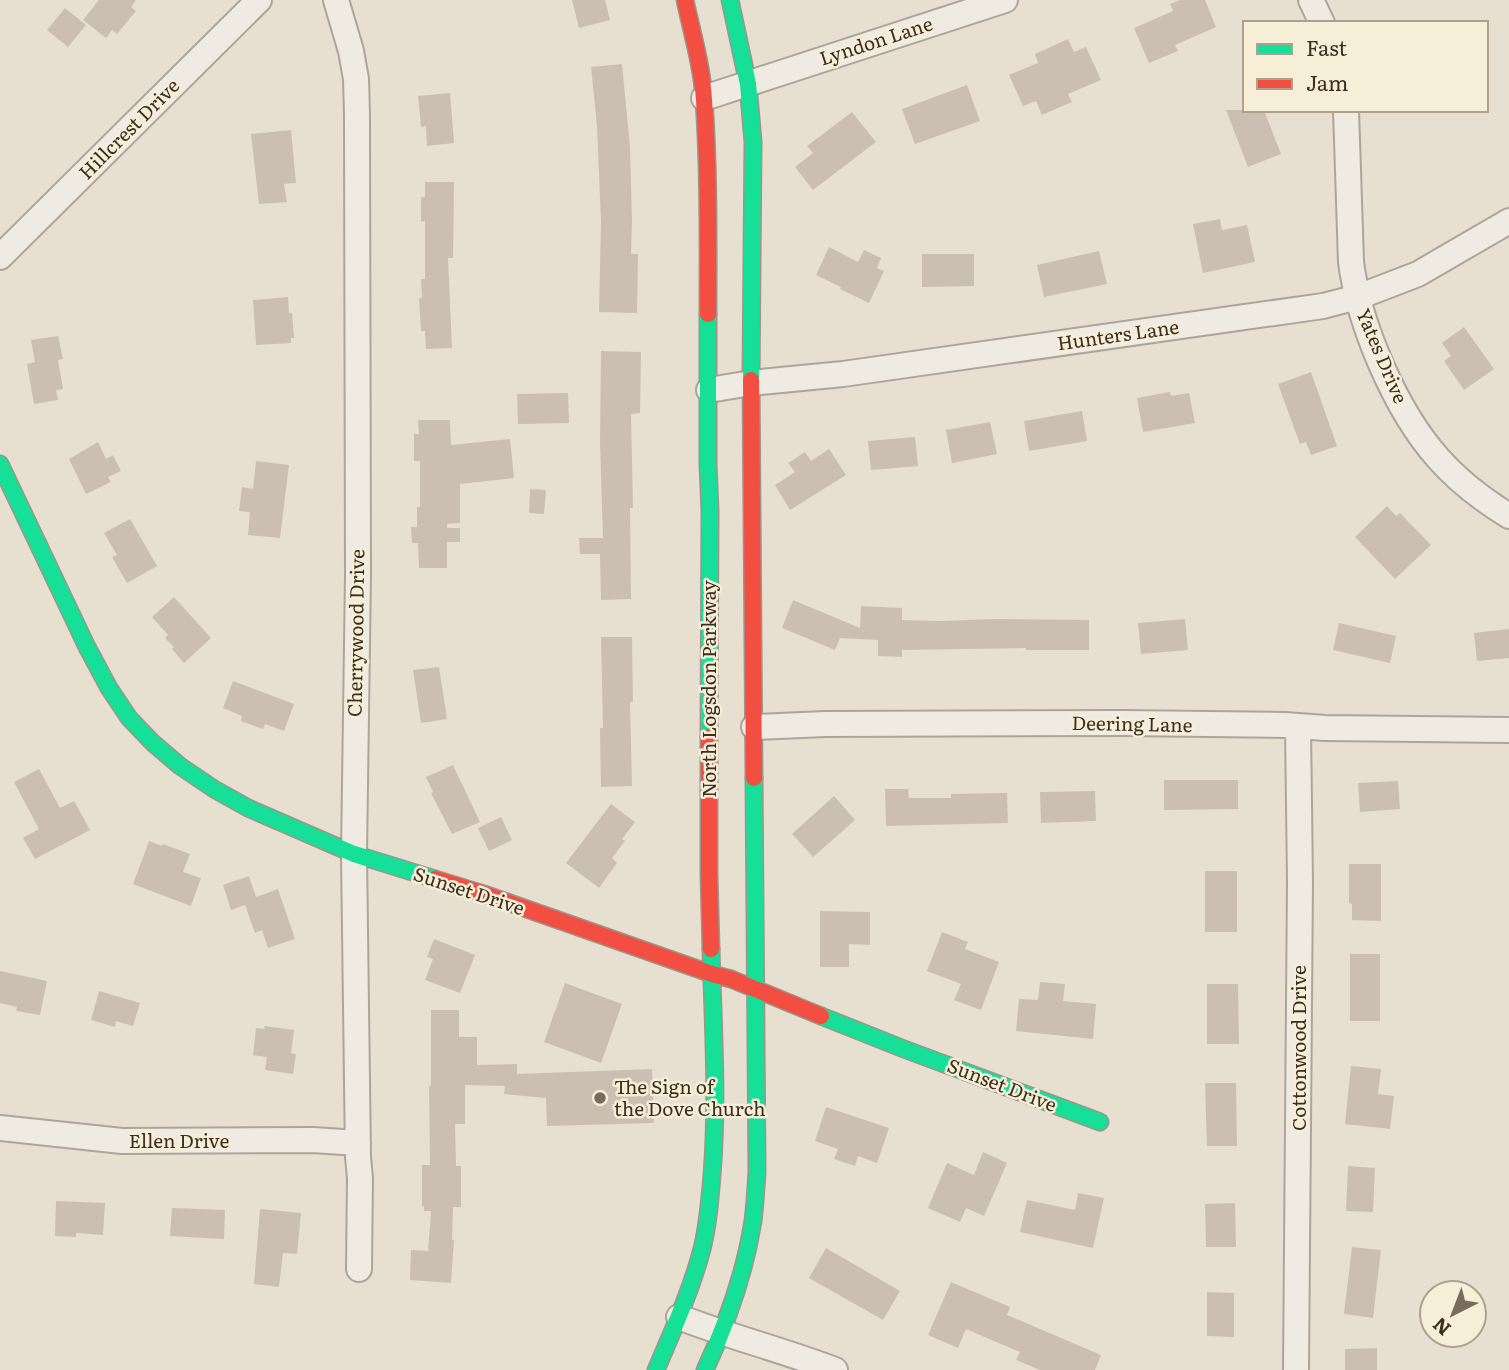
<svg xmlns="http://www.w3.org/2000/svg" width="1509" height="1370" font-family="Literata,serif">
<rect width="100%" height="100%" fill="#e7e0d1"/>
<path fill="#cbbfb2" d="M99,0H136L131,7L136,11L117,34L112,30L106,38L83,20Z
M572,0H605L610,20L579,28Z
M1180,0H1205L1216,27L1175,45L1178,51L1149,63L1134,28L1173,11L1170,4Z
M65,8L86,25L68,47L47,30Z
M1068,39L1074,52L1086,47L1101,80L1068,94L1072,102L1042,115L1036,101L1023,106L1009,75L1038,63L1035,54Z
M622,64L630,147L632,221L631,254H638L637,313L599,312L601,222L597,126L591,67Z
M967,85L980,121L915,144L902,109Z
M450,93L454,143L427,146L426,126L421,127L418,96Z
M1226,110H1264L1281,154L1248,167Z
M852,112L876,142L813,190L795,167L813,153L807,146Z
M291,130L296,183L284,184L287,202L259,204L251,134Z
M425,182H454L453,258H448L452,348L426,349L425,331H421L419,298H422L421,279H425V221L421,222V197H425Z
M1220,219L1222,230L1247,225L1255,262L1203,273L1193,224Z
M829,247L858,262L864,250L881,258L877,268L884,271L869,303L840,289L841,287L816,275Z
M1099,251L1107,284L1044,297L1037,265Z
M922,254H974V286L922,287Z
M288,297L289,313H292L294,338H291V343L256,345L253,300Z
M1464,327L1494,369L1464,390L1444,361L1451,356L1442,343Z
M58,336L63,359L58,360L63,389L56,390L58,400L34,404L27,364L35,362L31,340Z
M601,351L641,352L640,413L631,414V416L633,508H630L631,599L601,600L600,554H580L579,538H603L600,442Z
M1311,372L1337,446L1311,455L1306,442L1300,444L1278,384Z
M1170,392L1171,396L1189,393L1195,423L1143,432L1137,398Z
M568,393L569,423L518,424L517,394Z
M1082,411L1087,441L1029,451L1024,421Z
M418,420H450L451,445L510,439L514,478L460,484V523L447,524V528H460V542H447V568H419L418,543H412L411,527H417V507H420V461H414V434H419Z
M990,422L997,454L952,463L946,430Z
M915,437L918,466L871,470L868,441Z
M98,442L106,459L113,455L121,471L108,477L111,482L86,494L69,459Z
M829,449L846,475L790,510L775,485L795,472L788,463L805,452L811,461Z
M256,461L289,465L280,538L248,535L250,512L239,511L242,487L253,489Z
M530,489L546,490L544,514L529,513Z
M1387,506L1396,516L1400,513L1431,545L1395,579L1355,537Z
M130,519L157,566L127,583L112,557L117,555L104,533Z
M174,597L211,638L184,663L172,649L174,647L165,638L168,635L152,617Z
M793,600L860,628L861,606L902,608V620L940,621L996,619L1089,620V650H1026V648L902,650V657L878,656V640L840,638L835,650L782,628Z
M1185,619L1188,650L1141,654L1138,623Z
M1339,623L1396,636L1390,663L1333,650Z
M1509,629V658L1477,661L1474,633Z
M601,637H632L633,702H630L632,786L601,787L600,728H603Z
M439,667L447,719L421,723L413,670Z
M233,681L294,704L284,731L265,724L263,729L241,721L242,716L223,708Z
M453,765L480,822L452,834L431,793L433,792L426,777Z
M39,769L60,808L74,801L90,830L35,859L23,838L39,829L14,782Z
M1164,780H1238V809L1164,810Z
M1398,781L1400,809L1360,812L1358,783Z
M885,789H908L909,798H951V794L1007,793L1008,823L886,826Z
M1095,791L1096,821L1041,823L1040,792Z
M834,796L855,820L813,857L792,834Z
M611,804L635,822L622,839L625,841L612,858L617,863L599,888L566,863Z
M501,817L512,840L489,851L478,828Z
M149,841L162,846L163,844L190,854L183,872L201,878L191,906L133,884Z
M1349,864H1381V921L1352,920V904L1349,903Z
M1205,871H1237V932H1205Z
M249,876L256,897L278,889L295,939L268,948L262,930L255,933L245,905L231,910L223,885Z
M820,911L870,912V945L849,944V967H820Z
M942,932L968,942L965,949L999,962L981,1010L954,1000L961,984L927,971Z
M434,939L475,955L460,993L425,980L433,959L427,957Z
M1350,954H1380V1021H1350Z
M0,971L47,981L40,1015L16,1011L17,1007L0,1003Z
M1040,982L1065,984L1063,1001L1096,1004L1093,1039L1016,1031L1019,999L1038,1000Z
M565,983L622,1004L601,1063L544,1042Z
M1207,984H1238L1239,1044H1207Z
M99,991L140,1003L133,1026L116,1021L115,1027L91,1020Z
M431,1010H459V1037H477V1065L517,1064V1074L652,1069L654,1123L547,1126L546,1098L504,1094L505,1086L465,1085V1124H455L456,1166H461V1207H453L452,1240H454L451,1283L410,1280L411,1250L428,1251L431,1211H424V1206H422V1165H430L429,1086H431Z
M264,1026L294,1030L291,1053L296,1054L293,1074L265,1070L267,1057L253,1055L256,1028L265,1029Z
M1351,1066L1381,1069L1378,1094L1394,1096L1390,1129L1345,1124Z
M1205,1083H1236L1237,1146H1207Z
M826,1107L889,1128L877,1163L858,1156L855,1166L834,1159L838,1149L815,1141Z
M983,1152L1007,1163L984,1216L966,1208L960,1222L928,1208L947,1163L974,1175Z
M1348,1166L1375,1168L1373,1212L1346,1211Z
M1078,1193L1104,1198L1093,1248L1020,1232L1027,1200L1075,1210Z
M56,1201L105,1203L103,1235L76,1233V1237L55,1236Z
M1235,1203L1236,1247H1206L1205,1204Z
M172,1208L225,1210L224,1239L170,1236Z
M260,1209L301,1213L297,1254L283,1253L279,1287L254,1284Z
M1352,1247L1381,1250L1373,1318L1344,1314Z
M826,1248L900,1291L883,1320L809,1278Z
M951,1282L1010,1307L1007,1315L1101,1355L1095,1370H1040L1016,1360L1020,1352L966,1329L958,1348L928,1335Z
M1207,1292L1234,1293V1337L1207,1336Z
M1377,1348V1370H1345V1349Z"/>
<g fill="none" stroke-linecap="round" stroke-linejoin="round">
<defs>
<path id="street" d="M336,0L351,51L356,79L357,115L358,575L354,854L358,1157L360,1178L359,1269
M1311,0L1322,23
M704,98L1005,0
M1346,110L1351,262C1359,325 1396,411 1438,458C1458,481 1483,500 1509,516
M0,257L259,0
M709,390L751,383L843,374L1323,306L1358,297L1418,274L1509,221
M754,727L825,724L1123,723L1285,725L1325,728L1509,730
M0,1128L122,1141L313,1140L358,1143
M679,1317C730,1337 783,1350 835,1370
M1296,1370L1300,882L1298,726"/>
<path id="fast" d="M730,0L748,84L753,142L751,380
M708,314V464L710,511L709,737
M0,464L87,647L109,688L129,718L153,743L180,766L214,789L248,808L354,854L435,879
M821,1016L904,1049L1100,1122
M656,1370C673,1330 691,1291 702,1249C708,1225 710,1200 712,1175C718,1100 713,1024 711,949
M705,1370C727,1323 745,1272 753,1221C755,1205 756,1188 757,1172L754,778"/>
<path id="jam" d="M685,0C692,33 702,66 704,100C709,171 708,243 708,314
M751,380L754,778
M709,737V874L711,949
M435,879L484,894L712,974L731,979L821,1016"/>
</defs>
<use href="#street" stroke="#ada599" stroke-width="28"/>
<use href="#fast" stroke="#9c958a" stroke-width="19"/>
<use href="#jam" stroke="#9c958a" stroke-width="19"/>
<use href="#street" stroke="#efebe3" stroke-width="24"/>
<use href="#fast" stroke="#16e098" stroke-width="16"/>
<use href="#jam" stroke="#f24e42" stroke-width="16"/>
</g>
<circle fill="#786c5e" stroke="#f7eed8" stroke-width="2.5" cx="600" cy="1098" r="7"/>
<g text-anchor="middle" stroke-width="5" stroke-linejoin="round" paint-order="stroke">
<g font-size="19" fill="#3d2e20" stroke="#f7eed8">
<text transform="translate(876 41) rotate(-18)" y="7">Lyndon Lane</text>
<text transform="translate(129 129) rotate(-45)" y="7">Hillcrest Drive</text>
<text transform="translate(1118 335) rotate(-8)" y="7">Hunters Lane</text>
<text transform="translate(1382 356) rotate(67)" y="7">Yates Drive</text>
<text transform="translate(356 633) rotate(-89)" y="7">Cherrywood Drive</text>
<text transform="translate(709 689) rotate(-90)" y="7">North Logsdon Parkway</text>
<text transform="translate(1132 724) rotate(1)" y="7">Deering Lane</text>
<text transform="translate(469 891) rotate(18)" y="7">Sunset Drive</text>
<text transform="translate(1299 1048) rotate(-90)" y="7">Cottonwood Drive</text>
<text transform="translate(1002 1085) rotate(21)" y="7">Sunset Drive</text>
<text x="179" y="1148">Ellen Drive</text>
</g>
<g font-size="19" fill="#3d2e20" stroke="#f7eed8" text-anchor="start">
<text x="614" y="1094">The Sign of<tspan x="614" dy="22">the Dove Church</tspan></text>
</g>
</g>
<rect x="1243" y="21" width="245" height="91" fill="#f7eed8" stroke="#ada18e" stroke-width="2"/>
<rect x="1257" y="44" width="35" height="10" fill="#16e098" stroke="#ada18e" stroke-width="2"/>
<text x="1306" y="56" font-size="21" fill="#3d2e20">Fast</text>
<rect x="1257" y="79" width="35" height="10" fill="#f24e42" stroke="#ada18e" stroke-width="2"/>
<text x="1306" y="91" font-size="21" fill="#3d2e20">Jam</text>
<g transform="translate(1453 1314) rotate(222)"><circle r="33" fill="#f7eed8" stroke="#ada18e" stroke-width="2"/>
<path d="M0-5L12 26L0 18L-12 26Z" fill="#786c5e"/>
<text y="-10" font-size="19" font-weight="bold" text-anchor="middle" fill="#3d2e20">N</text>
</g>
</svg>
